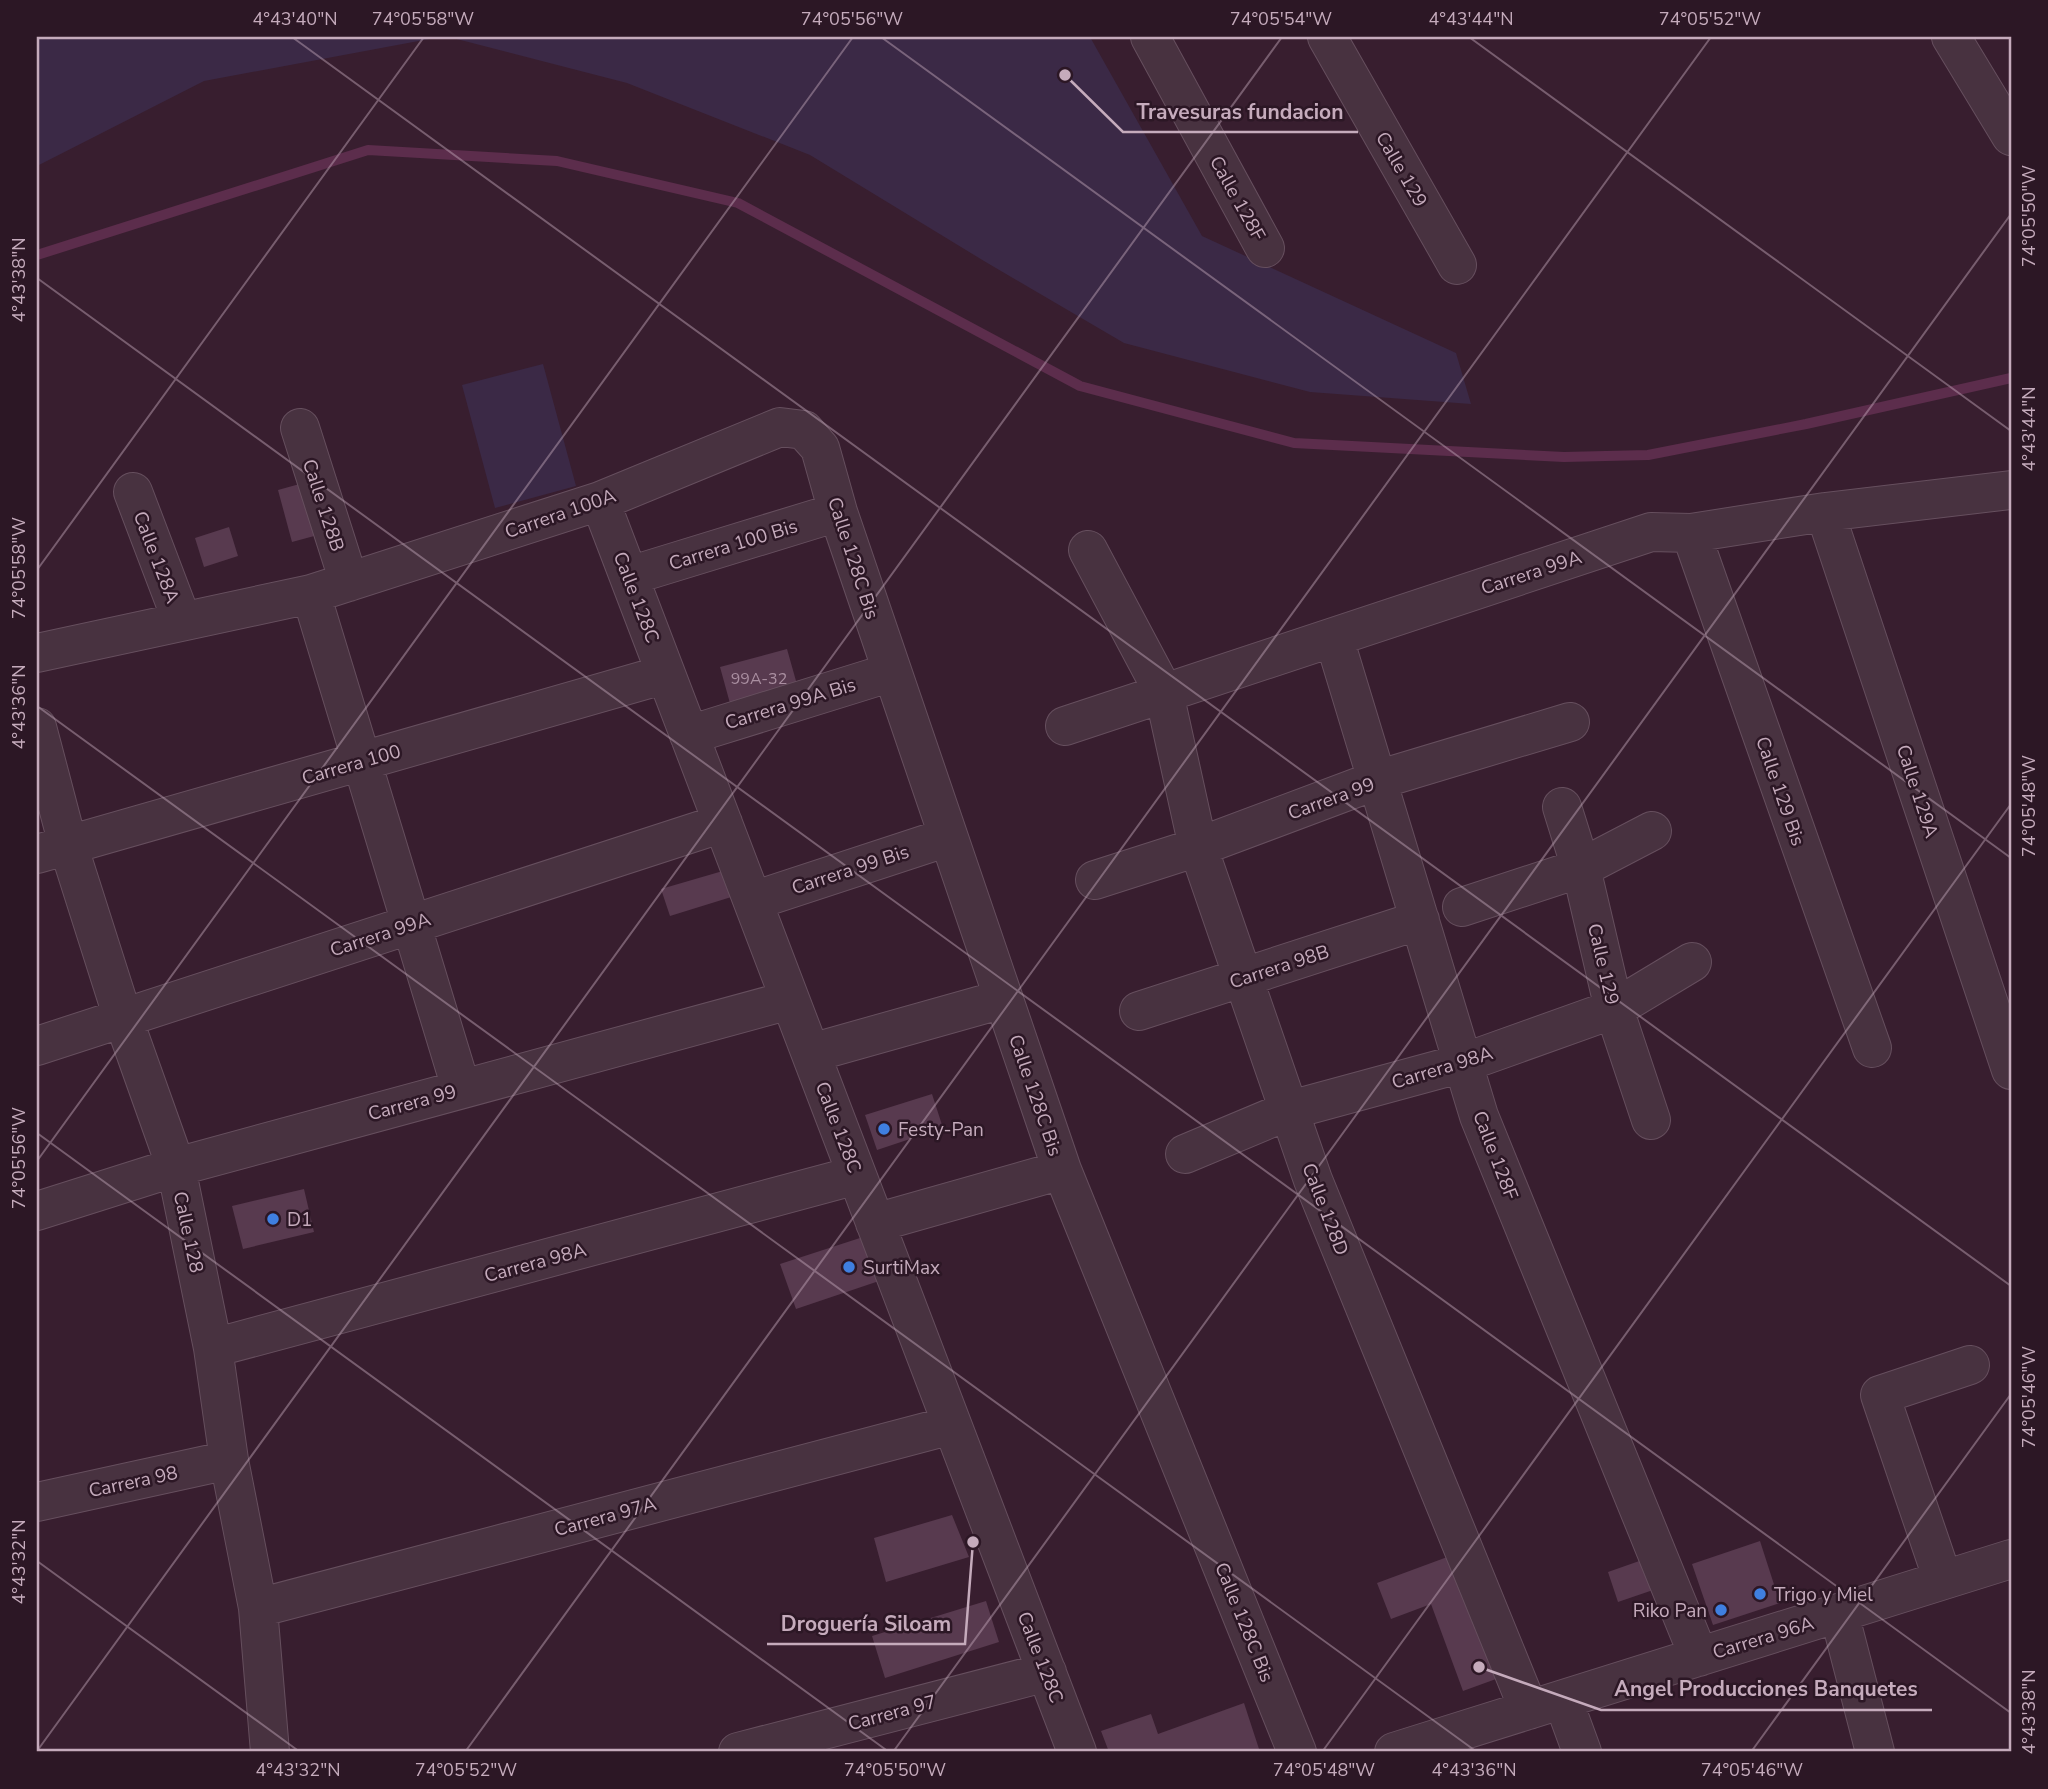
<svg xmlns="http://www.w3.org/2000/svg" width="2048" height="1789" font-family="'Nunito Sans',sans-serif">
<rect width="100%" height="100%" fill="#381e2f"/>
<path fill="#3b2946" d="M37,37H440L204,81L37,166Z
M449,37H1090L1202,236L1456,353L1471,404L1310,392L1124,343L984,261L810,155L627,83Z
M543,364L576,486L495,508L462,385Z"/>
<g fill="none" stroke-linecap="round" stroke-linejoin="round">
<path stroke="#5c2d4c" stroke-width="10" d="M37,255L368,150L557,161L738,203L1080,386L1294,443L1564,457L1648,455L1806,424L2011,378"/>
</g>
<path fill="#583a4f" d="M314,480L329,532L292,542L278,490Z
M229,527L238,556L204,567L195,538Z
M787,649L798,688L731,707L720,667Z
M733,868L741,894L670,916L661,889Z
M932,1094L943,1128L877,1150L865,1115Z
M304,1189L314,1232L243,1249L232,1206Z
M863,1237L879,1281L796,1309L780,1264Z
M952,1515L969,1557L886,1582L874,1538Z
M1760,1541L1780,1603L1713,1625L1692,1564Z
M1450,1556L1496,1679L1463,1691L1431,1604L1391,1619L1377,1583Z
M1645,1559L1656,1589L1618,1602L1608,1572Z
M986,1601L999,1642L885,1678L872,1636Z
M1244,1703L1260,1752H1109L1101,1731L1151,1714L1158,1734Z"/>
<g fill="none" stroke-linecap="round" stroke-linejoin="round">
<defs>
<path id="minor" d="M1150,37L1265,248
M1327,37L1457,265
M1951,37L2011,136
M300,428L349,582
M133,492L182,621
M600,501L1077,1752
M1825,512L2011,1070
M1691,533L1872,1048
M1088,550L1164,693L1198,847L1313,1180L1529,1710
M629,576L838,512
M311,594L461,1088
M1334,638L1479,1116L1699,1657
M37,653L311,594L600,501L780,427L804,430L820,448L838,512L1062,1170L1297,1752
M1065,726L1651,532L1691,533L1825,512L2011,490
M37,727L68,845L123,1018L176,1167L213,1348L229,1460L258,1608L270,1752
M689,735L892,672
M1562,807L1581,868L1614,1009L1651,1120
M37,854L666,674
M1095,880L1198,847L1377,780L1570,722
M753,901L948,837
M1462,907L1581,868L1652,831
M1139,1011L1420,920
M37,1046L723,823
M811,1053L1003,999
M1185,1154L1290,1110L1463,1063L1614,1009L1692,962
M37,1211L176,1167L790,1000
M875,1223L1062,1170
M213,1348L857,1175
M37,1502L229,1460
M1943,1580L1880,1395L1970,1365
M258,1608L952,1425
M1839,1613L1875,1752
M1563,1700L1582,1752
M738,1752L1047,1672
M1394,1752L2011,1559"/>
</defs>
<use href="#minor" stroke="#664f5e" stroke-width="40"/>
<use href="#minor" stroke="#483240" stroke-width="38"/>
</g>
<path fill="none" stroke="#c5abbc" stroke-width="2" stroke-opacity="0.45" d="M292,37L2011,1286M881,37L2011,858M1469,37L2011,431M37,278L2011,1713M37,570L424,37M37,706L1477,1752M37,1133L889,1752M37,1161L853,37M37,1561L300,1752M37,1751L1282,37M465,1752L1711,37M893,1752L2011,214M1322,1752L2011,804M1751,1752L2011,1394"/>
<g fill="#3f7fe0" stroke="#2c1725" stroke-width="2.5">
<circle cx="884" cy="1129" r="7"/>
<circle cx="273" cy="1219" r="7"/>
<circle cx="849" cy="1267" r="7"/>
<circle cx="1760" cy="1594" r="7"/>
<circle cx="1721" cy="1610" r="7"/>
</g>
<g text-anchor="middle" stroke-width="5" stroke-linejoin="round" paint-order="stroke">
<g font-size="16" fill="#aa8fa1">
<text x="759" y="684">99A-32</text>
</g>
<g font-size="19" fill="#c5abbc" stroke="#2c1725">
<text transform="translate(1402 169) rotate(60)" y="7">Calle 129</text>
<text transform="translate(1238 198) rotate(61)" y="7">Calle 128F</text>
<text transform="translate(324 505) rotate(72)" y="7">Calle 128B</text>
<text transform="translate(560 513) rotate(-19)" y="7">Carrera 100A</text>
<text transform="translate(733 544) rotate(-17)" y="7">Carrera 100 Bis</text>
<text transform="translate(157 557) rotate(69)" y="7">Calle 128A</text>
<text transform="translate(854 558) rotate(72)" y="7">Calle 128C Bis</text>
<text transform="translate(1531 572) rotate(-18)" y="7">Carrera 99A</text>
<text transform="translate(637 597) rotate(69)" y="7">Calle 128C</text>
<text transform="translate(790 703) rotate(-17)" y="7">Carrera 99A Bis</text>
<text transform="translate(351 764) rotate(-16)" y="7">Carrera 100</text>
<text transform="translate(1781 791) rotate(71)" y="7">Calle 129 Bis</text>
<text transform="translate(1918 791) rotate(72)" y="7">Calle 129A</text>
<text transform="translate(1331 798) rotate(-20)" y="7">Carrera 99</text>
<text transform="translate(850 869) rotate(-18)" y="7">Carrera 99 Bis</text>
<text transform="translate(380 934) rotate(-18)" y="7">Carrera 99A</text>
<text transform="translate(1604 964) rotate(77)" y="7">Calle 129</text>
<text transform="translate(1279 966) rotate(-18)" y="7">Carrera 98B</text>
<text transform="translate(1442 1067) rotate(-17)" y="7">Carrera 98A</text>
<text transform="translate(1036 1095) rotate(71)" y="7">Calle 128C Bis</text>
<text transform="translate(412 1102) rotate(-15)" y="7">Carrera 99</text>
<text transform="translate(839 1127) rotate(69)" y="7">Calle 128C</text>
<text transform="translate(1496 1155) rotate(69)" y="7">Calle 128F</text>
<text transform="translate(1326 1209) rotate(69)" y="7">Calle 128D</text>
<text transform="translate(189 1232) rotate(78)" y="7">Calle 128</text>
<text transform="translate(535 1262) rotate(-15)" y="7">Carrera 98A</text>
<text transform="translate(133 1481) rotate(-12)" y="7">Carrera 98</text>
<text transform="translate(605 1516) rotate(-15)" y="7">Carrera 97A</text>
<text transform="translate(1245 1622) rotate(68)" y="7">Calle 128C Bis</text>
<text transform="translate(1763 1637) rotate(-17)" y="7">Carrera 96A</text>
<text transform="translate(1041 1657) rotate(69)" y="7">Calle 128C</text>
<text transform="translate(892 1712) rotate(-15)" y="7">Carrera 97</text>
</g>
<g font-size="19" fill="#c5abbc" stroke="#2c1725" text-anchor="start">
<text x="898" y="1136">Festy-Pan</text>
<text x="287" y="1226">D1</text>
<text x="863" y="1274">SurtiMax</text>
<text x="1774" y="1601">Trigo y Miel</text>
<text x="1707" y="1617" text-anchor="end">Riko Pan</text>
</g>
</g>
<path fill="none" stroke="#c5abbc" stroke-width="2.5" d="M1065 75L1123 132H1358M973 1542L965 1644H767M1479 1667L1601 1710H1932"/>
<g fill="#c5abbc" stroke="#2c1725" stroke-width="2.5">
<circle cx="1065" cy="75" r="7"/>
<circle cx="973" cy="1542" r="7"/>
<circle cx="1479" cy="1667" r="7"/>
</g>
<g font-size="21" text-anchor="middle" font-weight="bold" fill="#c5abbc" stroke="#2c1725" stroke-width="5" stroke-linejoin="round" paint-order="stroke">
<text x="1240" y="119">Travesuras fundacion</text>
<text x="866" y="1631">Droguería Siloam</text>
<text x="1766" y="1696">Angel Producciones Banquetes</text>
</g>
<rect width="2048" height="1789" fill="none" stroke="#2c1725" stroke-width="77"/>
<rect x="38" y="38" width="1972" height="1712" fill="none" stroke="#c5abbc" stroke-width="2.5"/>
<g font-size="18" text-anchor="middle" fill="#c5abbc">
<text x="295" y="25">4°43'40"N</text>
<text x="423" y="25">74°05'58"W</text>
<text x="852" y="25">74°05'56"W</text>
<text x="1281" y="25">74°05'54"W</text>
<text x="1471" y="25">4°43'44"N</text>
<text x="1710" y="25">74°05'52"W</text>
<text transform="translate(2029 216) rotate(-90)" y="6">74°05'50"W</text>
<text transform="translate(19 280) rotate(-90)" y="6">4°43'38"N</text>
<text transform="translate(2029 429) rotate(-90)" y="6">4°43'44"N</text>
<text transform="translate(19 568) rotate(-90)" y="6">74°05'58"W</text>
<text transform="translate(19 707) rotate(-90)" y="6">4°43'36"N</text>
<text transform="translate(2029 806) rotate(-90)" y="6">74°05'48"W</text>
<text transform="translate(19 1158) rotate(-90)" y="6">74°05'56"W</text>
<text transform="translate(2029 1397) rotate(-90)" y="6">74°05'46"W</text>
<text transform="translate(19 1562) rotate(-90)" y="6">4°43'32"N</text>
<text transform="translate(2029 1712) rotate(-90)" y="6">4°43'38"N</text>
<text x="298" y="1776">4°43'32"N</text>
<text x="466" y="1776">74°05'52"W</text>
<text x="895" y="1776">74°05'50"W</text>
<text x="1324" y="1776">74°05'48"W</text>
<text x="1474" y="1776">4°43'36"N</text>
<text x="1752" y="1776">74°05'46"W</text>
</g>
</svg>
